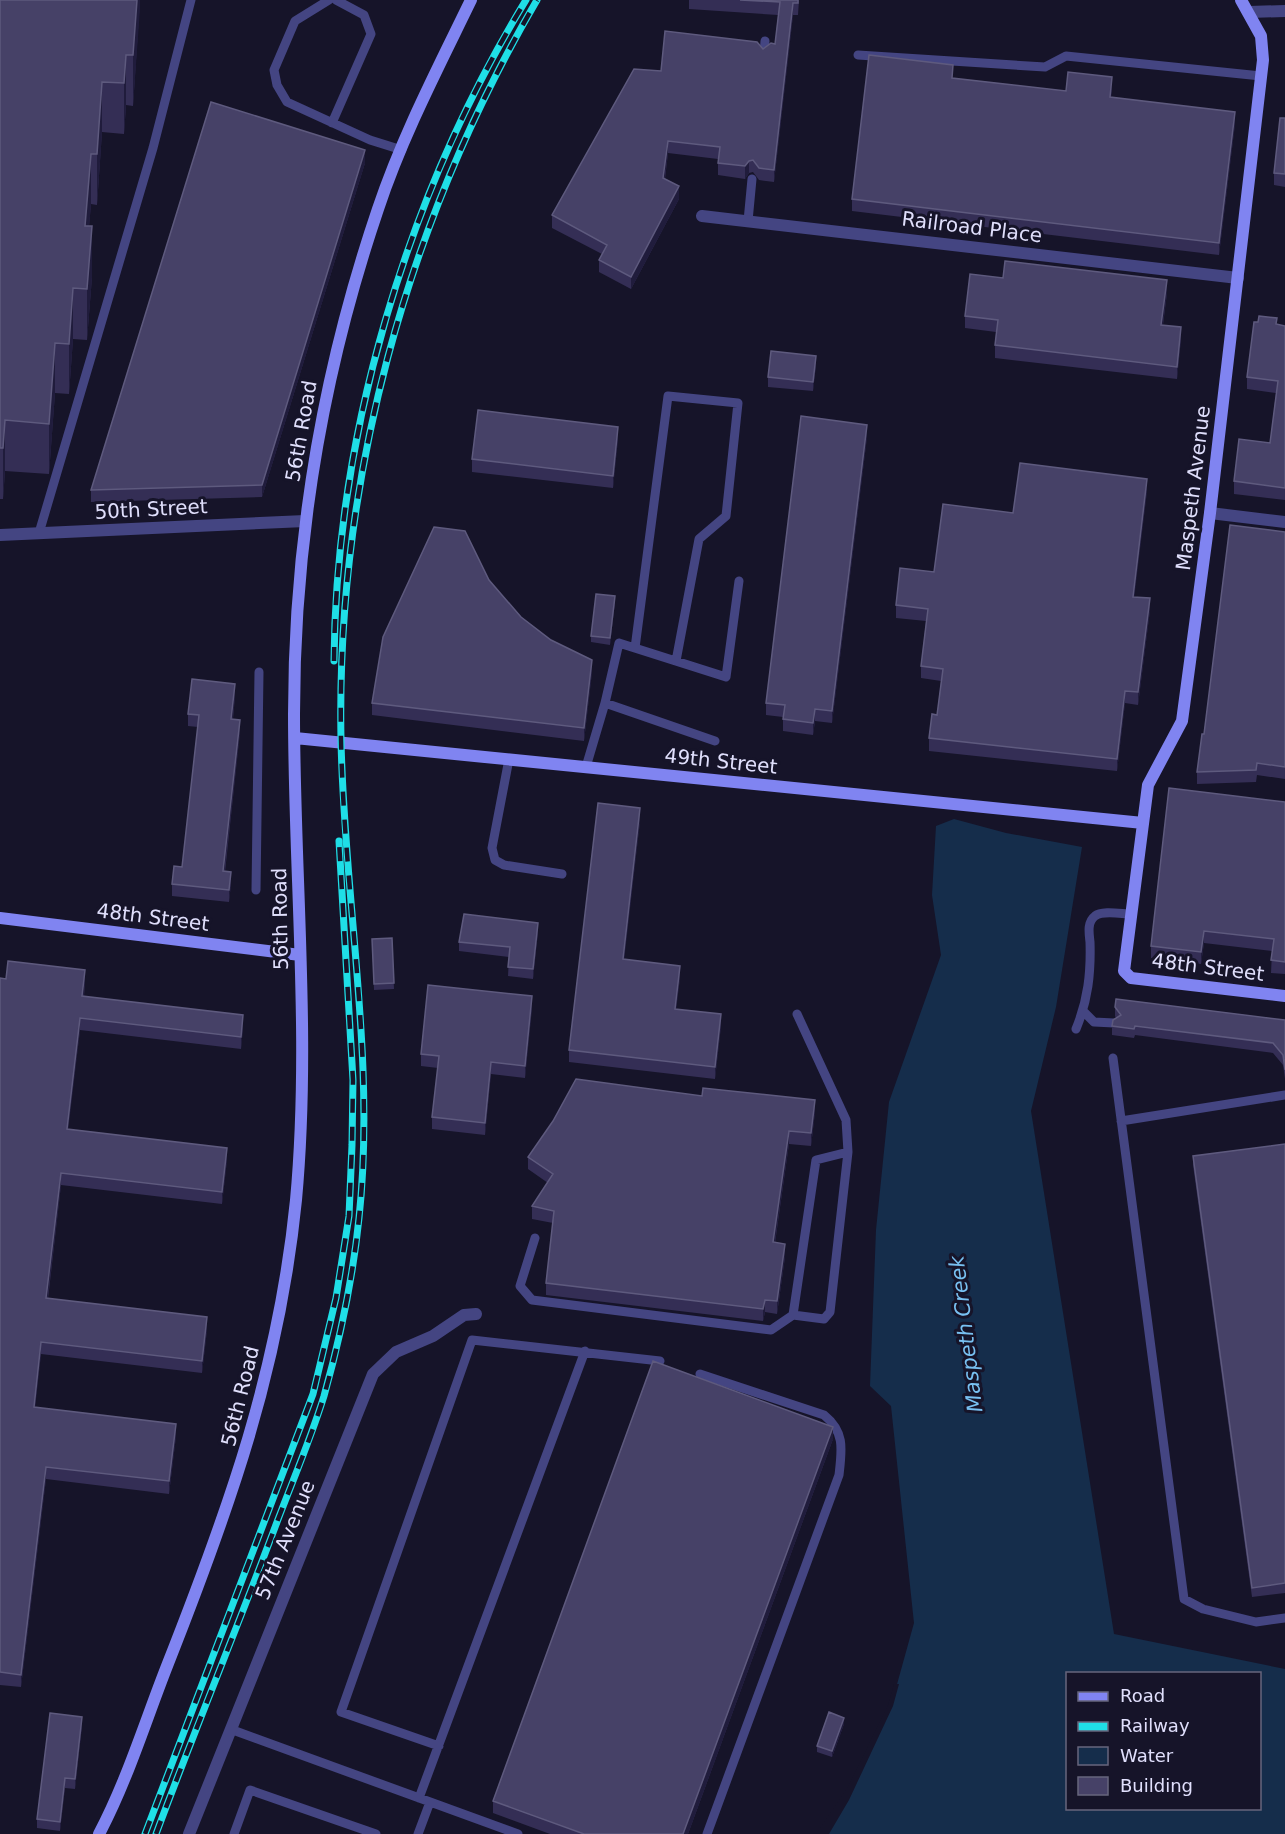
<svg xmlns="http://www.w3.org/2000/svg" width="1285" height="1834" font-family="'DejaVu Sans',sans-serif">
<rect width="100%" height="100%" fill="#161429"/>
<path fill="#152d4b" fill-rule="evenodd" d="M954,819L1006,833L1082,847L1056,1007L1031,1111L1114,1634L1285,1669V1834H819L851,1788L891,1706L914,1623L891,1406L870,1386L876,1230L889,1102L941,955L932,895L936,826ZM1068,1674H1260V1808H1068Z"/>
<path fill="#161429" d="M894,1684H899L893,1706L849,1800L829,1834H816L848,1787L888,1705Z"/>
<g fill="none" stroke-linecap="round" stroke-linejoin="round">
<path stroke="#444582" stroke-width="9" d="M329,0L295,21L274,70L277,85L287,102L370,140L402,150
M764,55L765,41
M858,55L1045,67L1066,56L1261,76
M332,123L371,34L364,15L336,0
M748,221L752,179
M39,533L153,148L191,0
M635,648L668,396L738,403L726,516L699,539L676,661
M605,703L619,643L726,677L739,581
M509,759L492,848L495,860L504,865L562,874
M586,767L605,703L715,741
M256,890L259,672
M1083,1011L1094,1022L1114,1023
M1076,1029C1088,1000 1091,973 1090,942C1089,933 1087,922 1095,916C1102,910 1122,914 1131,914
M1113,1058L1184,1599L1203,1609L1256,1622L1285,1618
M1121,1121L1285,1095
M535,1238L520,1286L532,1300L771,1330L793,1315L824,1319L830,1312L848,1152L846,1120L797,1014
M793,1315L816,1160L848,1152
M700,1374L824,1415C845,1432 842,1449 839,1475L707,1834
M230,1729L518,1834
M439,1746L341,1712L472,1340L660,1361
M419,1798L585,1351
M234,1834L250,1790L376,1834
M418,1834L430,1802"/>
<path stroke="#444582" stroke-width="12" d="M1249,12L1285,11
M702,216L1238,278
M1210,513L1285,522
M0,535L305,521
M189,1834L373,1374L396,1352L433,1336L464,1315L476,1314"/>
<path stroke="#8084f1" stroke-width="12" d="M1241,0L1261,36L1263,60L1210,513L1182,721L1148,785L1124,971L1131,978L1285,996
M295,738L1143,823
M0,918L300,955
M99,1834C127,1781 145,1722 167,1666C229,1509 279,1370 296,1200C311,1038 294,876 294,714C294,543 323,371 378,209C402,137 438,68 471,0"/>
<defs>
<path id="rail" d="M334,661C336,432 407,195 526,0
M145,1834L313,1394L336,1298L349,1216L352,1145L353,1080L339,841
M156,1834C195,1729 238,1626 277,1522C293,1480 311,1438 324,1396C340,1339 353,1277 359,1218C376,1059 344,899 341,740C336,480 406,224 537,0"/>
</defs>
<use href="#rail" stroke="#1fdfe7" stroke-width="7"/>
<use href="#rail" stroke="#161429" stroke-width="4.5" stroke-dasharray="14" stroke-linecap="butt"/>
</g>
<path fill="#342e55" d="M0,0H140L133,106L126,105L124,134L102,132L97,205L91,204L89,226L92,277L87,340L73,339L69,394L55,393L49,474L5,471L3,499H0Z
M689,0H799L798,15H793L774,182L759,180L753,172L749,173L745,179L718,175V159L668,153L665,179L679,199L631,289L599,272V260L602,254L552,228V215L661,71L763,49L775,44L778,15L689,9Z
M953,78L1066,91L1112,89L1111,97L1235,124L1219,255L852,211V199Z
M1285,118V187L1274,185V173Z
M365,163L262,497L91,502V490Z
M1003,278L1167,293L1163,325L1181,339L1177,379L995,358V345L996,332L965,328V316Z
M1258,322L1285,326V500L1234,494V481L1270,443L1276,393L1247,389V377Z
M816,365L813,391L768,387V377Z
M867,437L832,723L815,721L813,735L783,731V717L766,715V703Z
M618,439L613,488L472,472V459Z
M1147,491L1134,597L1150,610L1138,705L1125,703L1117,771L929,751V738L937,715L941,681L921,678V666L926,621L896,618V605L934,572L1013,513Z
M1285,532V779L1257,775L1256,782L1197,784V772L1204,734Z
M489,580L521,617L592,672L584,741L372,715V703Z
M615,602L610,645L591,642V636Z
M235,696L233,719L240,732L225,872L231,884L229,902L172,896V884L182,867L198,727L188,726V714Z
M1285,802V974L1271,973L1272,951L1204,943L1201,964L1151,958V946Z
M640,821L624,959L680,978L676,1009L721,1026L715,1079L569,1062V1050Z
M538,932L533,979L508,976L509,957L459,951V942Z
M392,938L394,989L374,990L372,939Z
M0,978L85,982L84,997L243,1028L241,1049L80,1030L68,1129L227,1160L222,1204L61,1185L48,1299L207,1330L202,1373L41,1354L35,1407L176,1436L169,1494L46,1479L21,1687L0,1685Z
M1115,1007L1285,1020V1079L1283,1065L1273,1053L1135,1035L1134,1038L1112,1035V1026L1116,1018L1115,1016Z
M532,1008L525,1078L491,1074L485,1135L432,1129V1117L438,1068L421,1066V1054Z
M815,1112L811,1146L789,1144L775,1243L785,1257L777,1314L765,1312L763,1321L546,1295V1283L553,1223L532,1219V1206L548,1183L528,1169V1157Z
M1285,1144V1593L1252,1597L1193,1165V1156Z
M833,1439L688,1834H550L493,1813V1801Z
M844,1724L832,1757L817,1752V1746Z
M82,1726L75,1789L65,1788L60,1831L37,1828V1819Z"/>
<path fill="#201c3c" d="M137,0H140V9L133,106V55Z
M793,3V15L774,182V170Z
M126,55V105L124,134V83Z
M1112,77V89L1110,109V97Z
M102,82V132L97,205V154Z
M1235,112V124L1219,255V243Z
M668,141V153L663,190V178Z
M365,150V163L262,497V485Z
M91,154V204L85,276V226Z
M749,161V173L745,179V166Z
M679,186V199L631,289V277Z
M92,226V277L87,340V289Z
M1167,280V293L1161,337V325Z
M73,288V339L69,394V344Z
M1181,327V339L1177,379V367Z
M55,343V393L49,474V424Z
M816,356V365L813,391V382Z
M5,420V471L3,499V448Z
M867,425V437L832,723V711Z
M618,427V439L613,488V476Z
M1147,479V491L1133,609V597Z
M615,596V602L610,645V638Z
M1150,598V610L1138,705V692Z
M592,660V672L584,741V728Z
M235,684V696L231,731V719Z
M1125,691V703L1117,771V759Z
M815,709V721L813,735V723Z
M240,720V732L223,883V871Z
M640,808V821L623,971V959Z
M231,872V884L229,902V890Z
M538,923V932L533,979V969Z
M1204,931V943L1201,964V952Z
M680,966V978L675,1021V1009Z
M85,970V982L82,1009V996Z
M532,996V1008L525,1078V1066Z
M721,1014V1026L715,1079V1067Z
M243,1015V1028L241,1049V1037Z
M80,1018V1030L67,1141V1129Z
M491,1062V1074L485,1135V1123Z
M815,1100V1112L811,1146V1133Z
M789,1131V1144L773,1255V1242Z
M227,1148V1160L222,1204V1192Z
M61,1173V1185L46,1311V1298Z
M785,1244V1257L777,1314V1301Z
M765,1300V1312L763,1321V1309Z
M207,1317V1330L202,1373V1361Z
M41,1342V1354L34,1419V1407Z
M176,1424V1436L169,1494V1481Z
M833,1427V1439L688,1834H683Z
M46,1467V1479L21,1687V1675Z
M82,1717V1726L75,1789V1779Z
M844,1718V1724L832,1757V1751Z
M65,1778V1788L60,1831V1822Z"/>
<path fill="#464167" stroke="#5e5a7e" stroke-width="1.5" d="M0,0H137L133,55H126L124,83L102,82L97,154H91L85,226H92L87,289L73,288L69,344L55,343L49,424L5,420L3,448H0Z
M740,0H798V3H793L774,170L759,168L753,160L749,161L745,166L718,163L720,147L668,141L663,178L679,186L631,277L599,260L607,245L552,215L634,69L661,71L665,31L757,42L763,49L771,43L775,44L780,2Z
M869,55L953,65L952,78L1066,91L1068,72L1112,77L1110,97L1235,112L1219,243L852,199Z
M211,102L365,150L262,485L91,490Z
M1280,118H1285V174L1274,173Z
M1005,261L1167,280L1161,325L1181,327L1177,367L995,345L998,320L965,316L970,274L1003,278Z
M1259,316L1277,318L1276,324L1285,326V488L1234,481L1239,439L1270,443L1278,381L1247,377L1254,322H1258Z
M771,351L816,356L813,382L768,377Z
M478,410L618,427L613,476L472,459Z
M801,416L867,425L832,711L815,709L813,723L783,719L785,705L766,703Z
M1020,463L1147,479L1133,597L1150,598L1138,692L1125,691L1117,759L929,738L932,714L937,715L943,669L921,666L928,609L896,605L900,568L934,572L943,504L1013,513Z
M1230,525L1285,532V767L1257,763L1256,770L1197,772L1202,734H1204Z
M434,527L465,531L489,580L521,617L551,640L592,660L584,728L372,703L383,637Z
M596,594L615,596L610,638L591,636Z
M192,679L235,684L231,719L240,720L223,871L231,872L229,890L172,884L174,866L182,867L199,715L188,714Z
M1169,788L1285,802V962L1271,960L1274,939L1204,931L1201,952L1151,946Z
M598,803L640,808L623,959L680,966L675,1009L721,1014L715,1067L569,1050Z
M464,914L538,923L533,969L508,967L510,947L459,942Z
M392,938L394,983L374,984L372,939Z
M8,961L85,970L82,996L243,1015L241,1037L80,1018L67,1129L227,1148L222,1192L61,1173L46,1298L207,1317L202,1361L41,1342L34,1407L176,1424L169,1481L46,1467L21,1675L0,1672V978L6,979Z
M428,985L532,996L525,1066L491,1062L485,1123L432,1117L439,1056L421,1054Z
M1116,999L1285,1020V1070L1283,1055L1273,1043L1135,1026L1134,1029L1112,1026L1113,1020L1121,1015L1115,1007Z
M576,1079L702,1096L703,1088L815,1100L811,1133L789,1131L773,1242L785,1244L777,1301L765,1300L763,1309L546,1283L554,1211L532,1206L553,1174L528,1157L553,1121Z
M1285,1144V1583L1252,1588L1193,1156Z
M653,1361L833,1427L683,1834H584L493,1801Z
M829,1712L844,1718L832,1751L817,1746Z
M50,1713L82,1717L75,1779L65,1778L60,1822L37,1819Z"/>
<g text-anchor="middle" stroke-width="6" stroke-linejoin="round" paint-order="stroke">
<g font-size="20" fill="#e0dffc" stroke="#161429">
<text transform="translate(972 227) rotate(7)" y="7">Railroad Place</text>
<text transform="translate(301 431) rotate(-80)" y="7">56th Road</text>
<text transform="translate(1193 488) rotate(-83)" y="7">Maspeth Avenue</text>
<text transform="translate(151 509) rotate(-3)" y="7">50th Street</text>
<text transform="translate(721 761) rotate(6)" y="7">49th Street</text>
<text transform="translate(153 917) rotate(7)" y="7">48th Street</text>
<text transform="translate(280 919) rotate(-91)" y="7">56th Road</text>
<text transform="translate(1208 967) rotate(7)" y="7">48th Street</text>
<text transform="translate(240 1396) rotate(-76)" y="7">56th Road</text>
<text transform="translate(285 1540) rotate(-68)" y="7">57th Avenue</text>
</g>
<g font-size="21" font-style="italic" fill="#78c0f1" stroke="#161429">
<text transform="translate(966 1334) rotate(-97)" y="7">Maspeth Creek</text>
</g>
</g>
<rect x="1066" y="1672" width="195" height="138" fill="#161429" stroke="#67657d" stroke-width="1.5"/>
<rect x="1078" y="1692" width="30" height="9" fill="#8084f1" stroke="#67657d" stroke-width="1.5"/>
<text x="1120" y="1702" font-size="18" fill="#e0dffc">Road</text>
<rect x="1078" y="1722" width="30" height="9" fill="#1fdfe7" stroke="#67657d" stroke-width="1.5"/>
<text x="1120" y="1732" font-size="18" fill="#e0dffc">Railway</text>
<rect x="1078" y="1747" width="30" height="18" fill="#152d4b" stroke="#67657d" stroke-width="1.5"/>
<text x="1120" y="1762" font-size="18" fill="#e0dffc">Water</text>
<rect x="1078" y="1777" width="30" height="18" fill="#464167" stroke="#67657d" stroke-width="1.5"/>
<text x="1120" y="1792" font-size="18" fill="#e0dffc">Building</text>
</svg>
